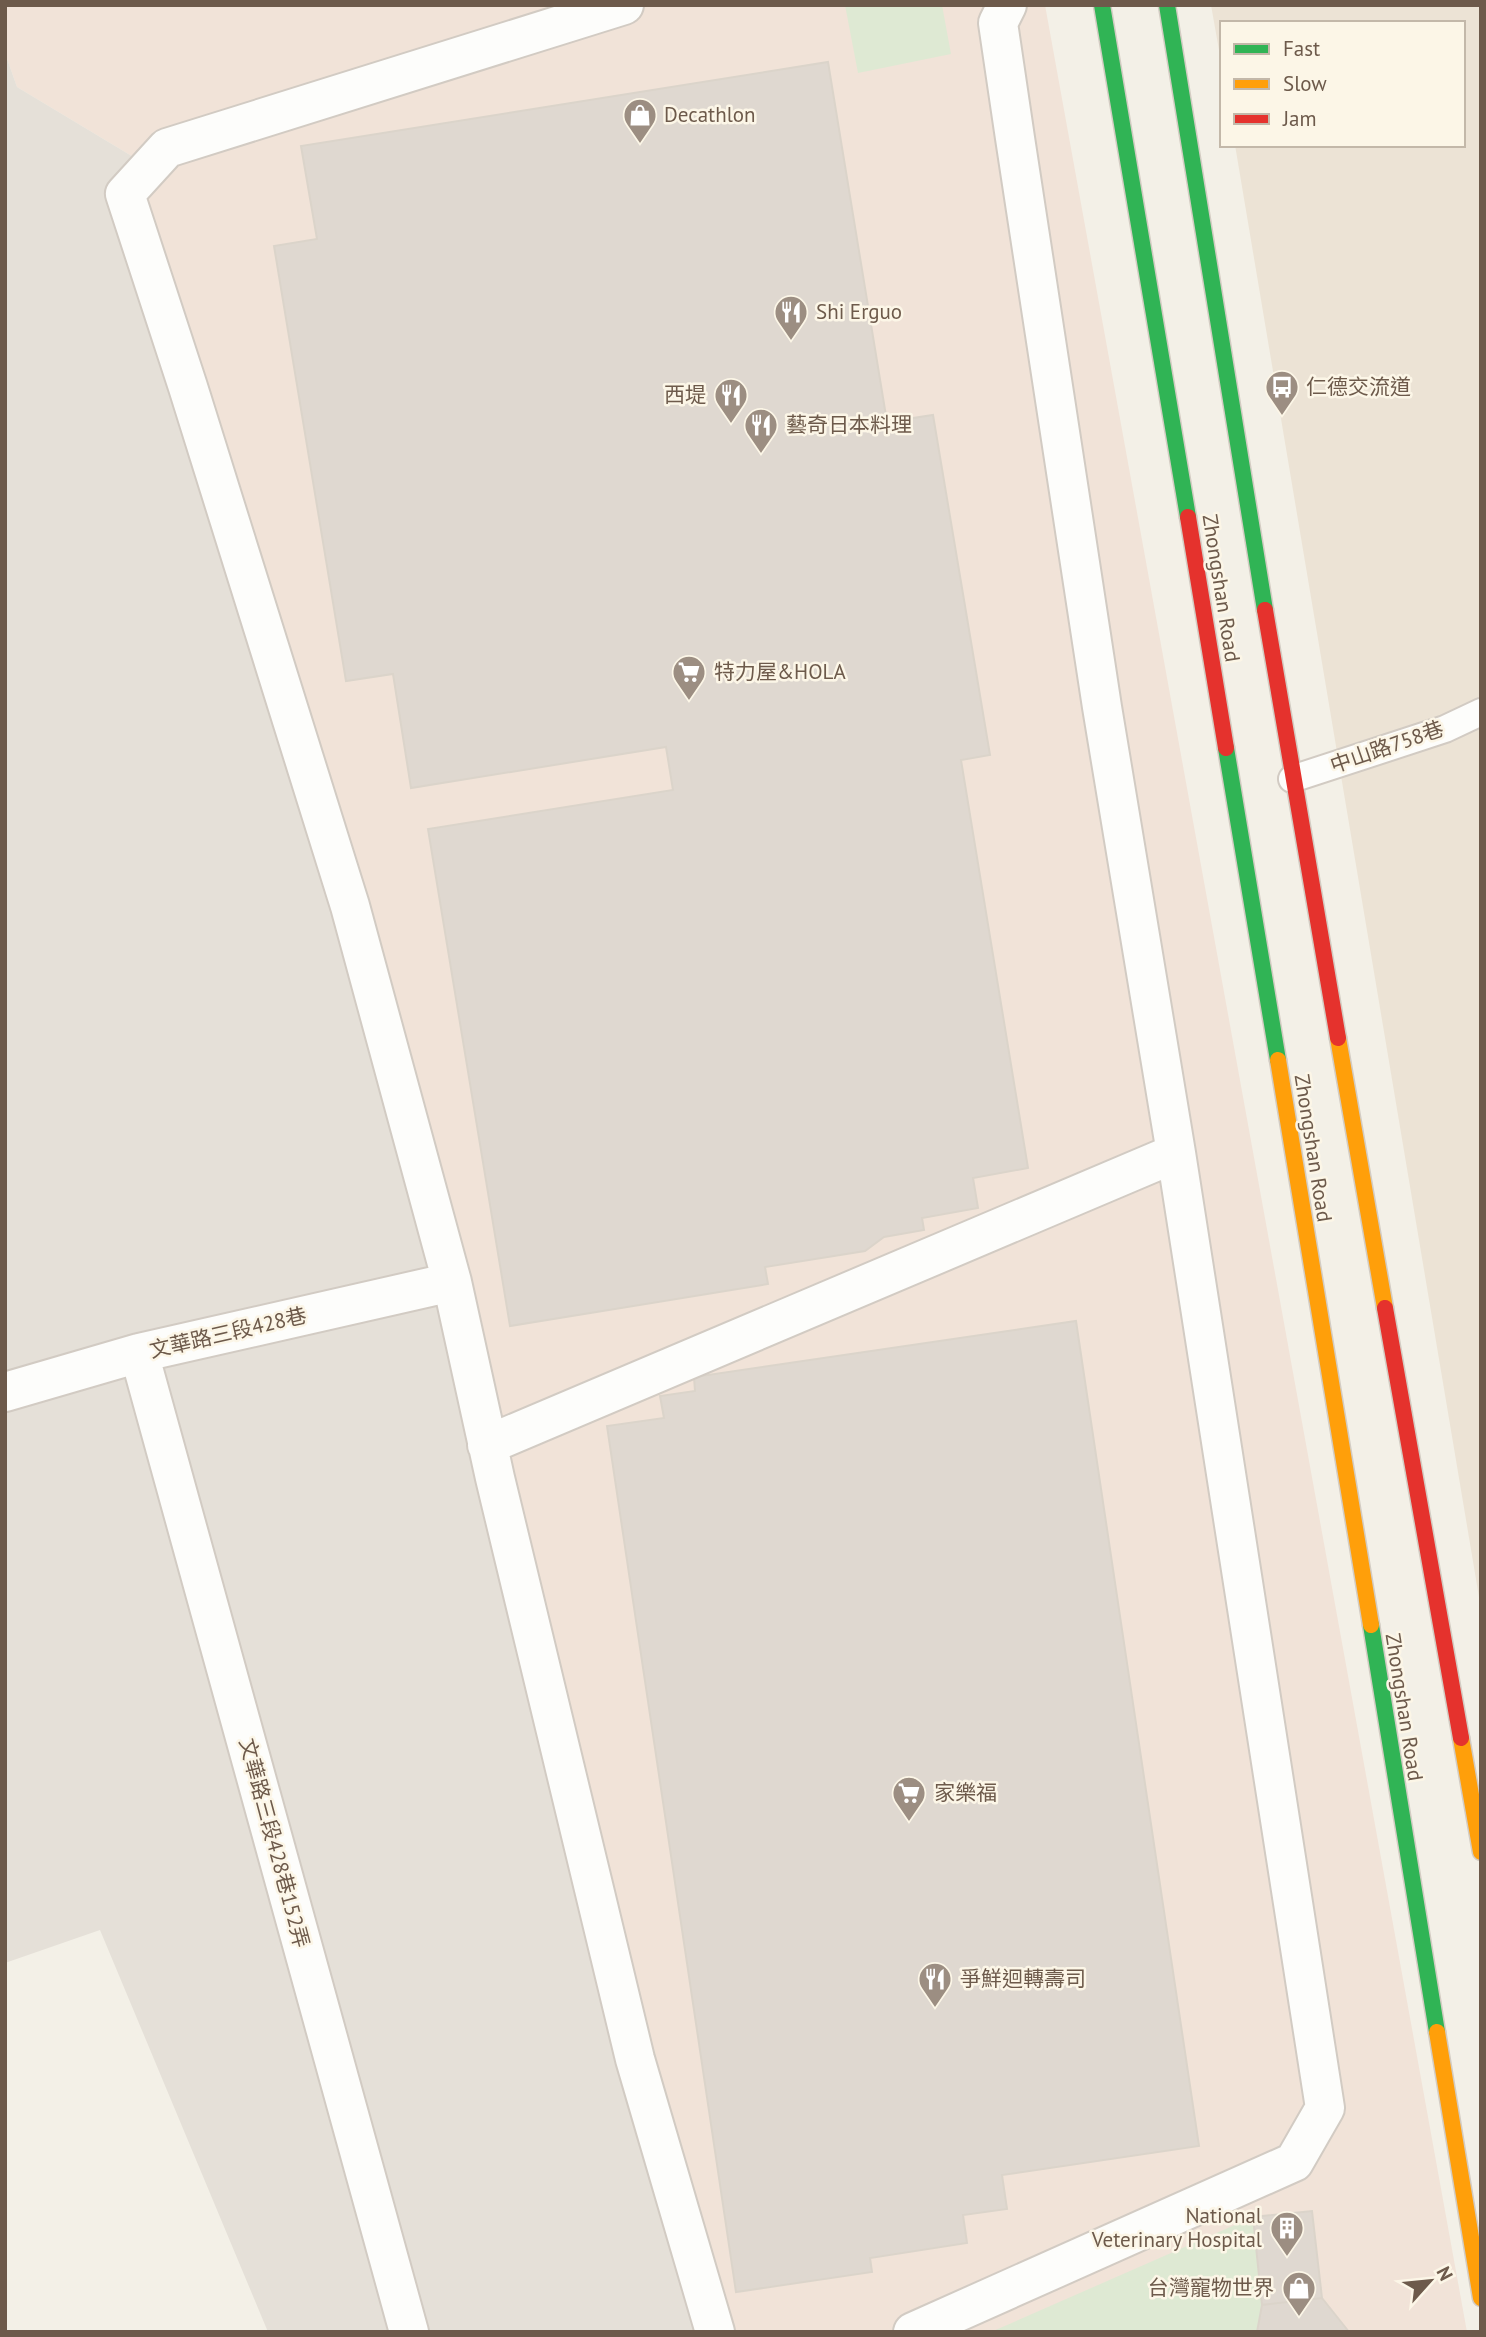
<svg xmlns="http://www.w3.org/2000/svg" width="1486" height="2337" font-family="'PT Sans','Noto Sans TC',sans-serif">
<rect width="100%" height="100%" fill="#f3f0e7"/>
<path fill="#ece3d5" d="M1211,5H1481V1609L1235,145H1463V23H1222V67Z"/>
<path fill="#f1e3d8" d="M5,5H1045L1467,2332H728L521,1541L150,238L140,161L17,87L5,53Z"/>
<path fill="#e5e0d8" d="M5,53L17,87L140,161L150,238L521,1541L728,2332H268L100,1930L5,1963Z"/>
<path fill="#dee9d3" d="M845,5H942L951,54L858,73Z
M1253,2217L1262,2305L1257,2332H991Z"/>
<path fill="#dfd8d0" stroke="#dbd4ca" stroke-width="2" d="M828,62L887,422L933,415L990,755L961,760L1028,1168L973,1178L978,1208L922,1218L924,1230L884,1237L865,1251L765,1267L768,1284L510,1326L428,829L673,790L666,747L411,788L393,674L346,681L274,246L317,239L301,146Z
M1076,1321L1199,2146L1002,2175L1007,2209L963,2215L967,2243L870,2258L872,2272L736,2292L607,1426L664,1418L660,1396L695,1391L694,1377Z
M1312,2211L1322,2298L1262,2305L1253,2217Z
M1322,2298L1349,2332H1257L1262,2305Z"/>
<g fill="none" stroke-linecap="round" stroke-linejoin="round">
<defs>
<path id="lane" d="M1292,779L1445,729L1481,712"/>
<path id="street" d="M624,5L167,148L125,194L188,387L350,906L452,1282L495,1478L635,2059L715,2332
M139,1353L409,2332
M5,1392L139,1353L452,1282
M487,1445L1176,1153
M913,2332L1294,2162L1325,2108L1176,1153L1102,707L1015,138L998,23L1007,5"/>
<path id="fast" d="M1102,5L1188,517
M1167,5L1265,610
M1226,748L1278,1060
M1371,1625L1437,2032"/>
<path id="slow" d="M1338,1038L1385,1308
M1278,1060L1371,1625
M1461,1738L1481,1852
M1437,2032L1481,2298"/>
<path id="jam" d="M1188,517L1226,748
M1265,610L1338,1038
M1385,1308L1461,1738"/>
</defs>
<use href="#lane" stroke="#d2cbc3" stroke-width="30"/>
<use href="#street" stroke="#d2cbc3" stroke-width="42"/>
<use href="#fast" stroke="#d3ccc3" stroke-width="19"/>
<use href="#slow" stroke="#d3ccc3" stroke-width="19"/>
<use href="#jam" stroke="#d3ccc3" stroke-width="19"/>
<use href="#lane" stroke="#fdfdfb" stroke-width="26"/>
<use href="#street" stroke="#fdfdfb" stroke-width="38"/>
<use href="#fast" stroke="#30b455" stroke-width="16"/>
<use href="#slow" stroke="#ff9f0a" stroke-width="16"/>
<use href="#jam" stroke="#e5322d" stroke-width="16"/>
</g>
<defs>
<symbol id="shop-pin" viewBox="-11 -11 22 30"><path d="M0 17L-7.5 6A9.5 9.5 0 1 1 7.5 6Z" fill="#9c8e82" stroke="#fcf6e7"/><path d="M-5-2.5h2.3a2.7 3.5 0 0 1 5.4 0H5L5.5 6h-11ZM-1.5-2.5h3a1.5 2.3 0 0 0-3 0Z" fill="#fff"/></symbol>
<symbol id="restaurant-pin" viewBox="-11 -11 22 30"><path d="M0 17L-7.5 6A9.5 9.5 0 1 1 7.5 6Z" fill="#9c8e82" stroke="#fcf6e7"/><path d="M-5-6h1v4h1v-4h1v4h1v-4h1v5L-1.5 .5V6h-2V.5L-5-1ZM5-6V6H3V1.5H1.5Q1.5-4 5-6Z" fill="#fff"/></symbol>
<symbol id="bus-pin" viewBox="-11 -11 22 30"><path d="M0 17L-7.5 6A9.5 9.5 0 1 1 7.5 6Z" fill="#9c8e82" stroke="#fcf6e7"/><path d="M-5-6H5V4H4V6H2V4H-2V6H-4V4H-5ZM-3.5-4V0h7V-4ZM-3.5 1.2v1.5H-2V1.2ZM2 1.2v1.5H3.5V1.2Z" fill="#fff"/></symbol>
<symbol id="supermarket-pin" viewBox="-11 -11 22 30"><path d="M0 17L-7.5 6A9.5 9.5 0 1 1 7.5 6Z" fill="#9c8e82" stroke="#fcf6e7"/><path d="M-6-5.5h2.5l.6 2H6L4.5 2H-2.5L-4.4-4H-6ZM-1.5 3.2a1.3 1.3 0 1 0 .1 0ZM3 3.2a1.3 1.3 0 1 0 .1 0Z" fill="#fff"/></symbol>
<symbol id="building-pin" viewBox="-11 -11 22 30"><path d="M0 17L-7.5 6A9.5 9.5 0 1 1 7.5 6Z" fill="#9c8e82" stroke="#fcf6e7"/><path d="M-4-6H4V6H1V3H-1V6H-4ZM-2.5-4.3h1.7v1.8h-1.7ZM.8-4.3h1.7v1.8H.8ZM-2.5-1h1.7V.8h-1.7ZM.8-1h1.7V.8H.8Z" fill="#fff"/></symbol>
</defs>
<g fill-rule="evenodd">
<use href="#shop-pin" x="621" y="96" width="38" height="52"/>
<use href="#restaurant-pin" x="772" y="293" width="38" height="52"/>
<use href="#bus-pin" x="1263" y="368" width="38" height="52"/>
<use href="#restaurant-pin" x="712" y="376" width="38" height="52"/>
<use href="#restaurant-pin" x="742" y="406" width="38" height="52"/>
<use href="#supermarket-pin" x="670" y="653" width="38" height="52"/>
<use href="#supermarket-pin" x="890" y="1774" width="38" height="52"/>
<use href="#restaurant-pin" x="916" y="1960" width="38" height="52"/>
<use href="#building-pin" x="1268" y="2209" width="38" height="52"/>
<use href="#shop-pin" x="1280" y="2269" width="38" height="52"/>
</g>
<g text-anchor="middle" stroke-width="5" stroke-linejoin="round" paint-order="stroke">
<g font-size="21" fill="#6d5a4b" stroke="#fcf6e7" text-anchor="start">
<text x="664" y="122">Decathlon</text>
<text x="816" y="319">Shi Erguo</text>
<text x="1306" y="394">仁德交流道</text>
<text x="706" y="402" text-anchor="end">西堤</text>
<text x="786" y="432">藝奇日本料理</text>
<text x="714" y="679">特力屋&amp;HOLA</text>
<text x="934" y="1800">家樂福</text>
<text x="960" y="1986">爭鮮迴轉壽司</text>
<text x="1262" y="2223" text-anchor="end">National<tspan x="1262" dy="24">Veterinary Hospital</tspan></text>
<text x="1274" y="2295" text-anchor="end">台灣寵物世界</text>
</g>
<g font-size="21" fill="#6d5a4b" stroke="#fcf6e7">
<text transform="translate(1221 588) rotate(81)" y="7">Zhongshan Road</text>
<text transform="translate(1387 747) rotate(-19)" y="7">中山路758巷</text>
<text transform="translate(1313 1148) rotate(81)" y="7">Zhongshan Road</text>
<text transform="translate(228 1333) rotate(-13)" y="7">文華路三段428巷</text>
<text transform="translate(1404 1707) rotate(81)" y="7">Zhongshan Road</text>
<text transform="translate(274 1843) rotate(75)" y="7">文華路三段428巷152弄</text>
</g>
</g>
<rect width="1486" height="2337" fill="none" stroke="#6d5a4b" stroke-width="14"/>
<rect x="1220" y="21" width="245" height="126" fill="#fcf6e7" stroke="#c3b8a9" stroke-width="2"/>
<rect x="1234" y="44" width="35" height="10" fill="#30b455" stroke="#c3b8a9" stroke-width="2"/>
<text x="1283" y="56" font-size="21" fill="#6d5a4b">Fast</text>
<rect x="1234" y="79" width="35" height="10" fill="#ff9f0a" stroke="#c3b8a9" stroke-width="2"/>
<text x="1283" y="91" font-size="21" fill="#6d5a4b">Slow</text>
<rect x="1234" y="114" width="35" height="10" fill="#e5322d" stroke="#c3b8a9" stroke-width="2"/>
<text x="1283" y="126" font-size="21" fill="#6d5a4b">Jam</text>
<g transform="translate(1430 2281) rotate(63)" stroke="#fcf6e7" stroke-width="5" paint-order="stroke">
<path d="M0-5L12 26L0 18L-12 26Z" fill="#6d5a4b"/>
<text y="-10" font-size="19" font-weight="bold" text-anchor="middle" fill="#6d5a4b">N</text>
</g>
</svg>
